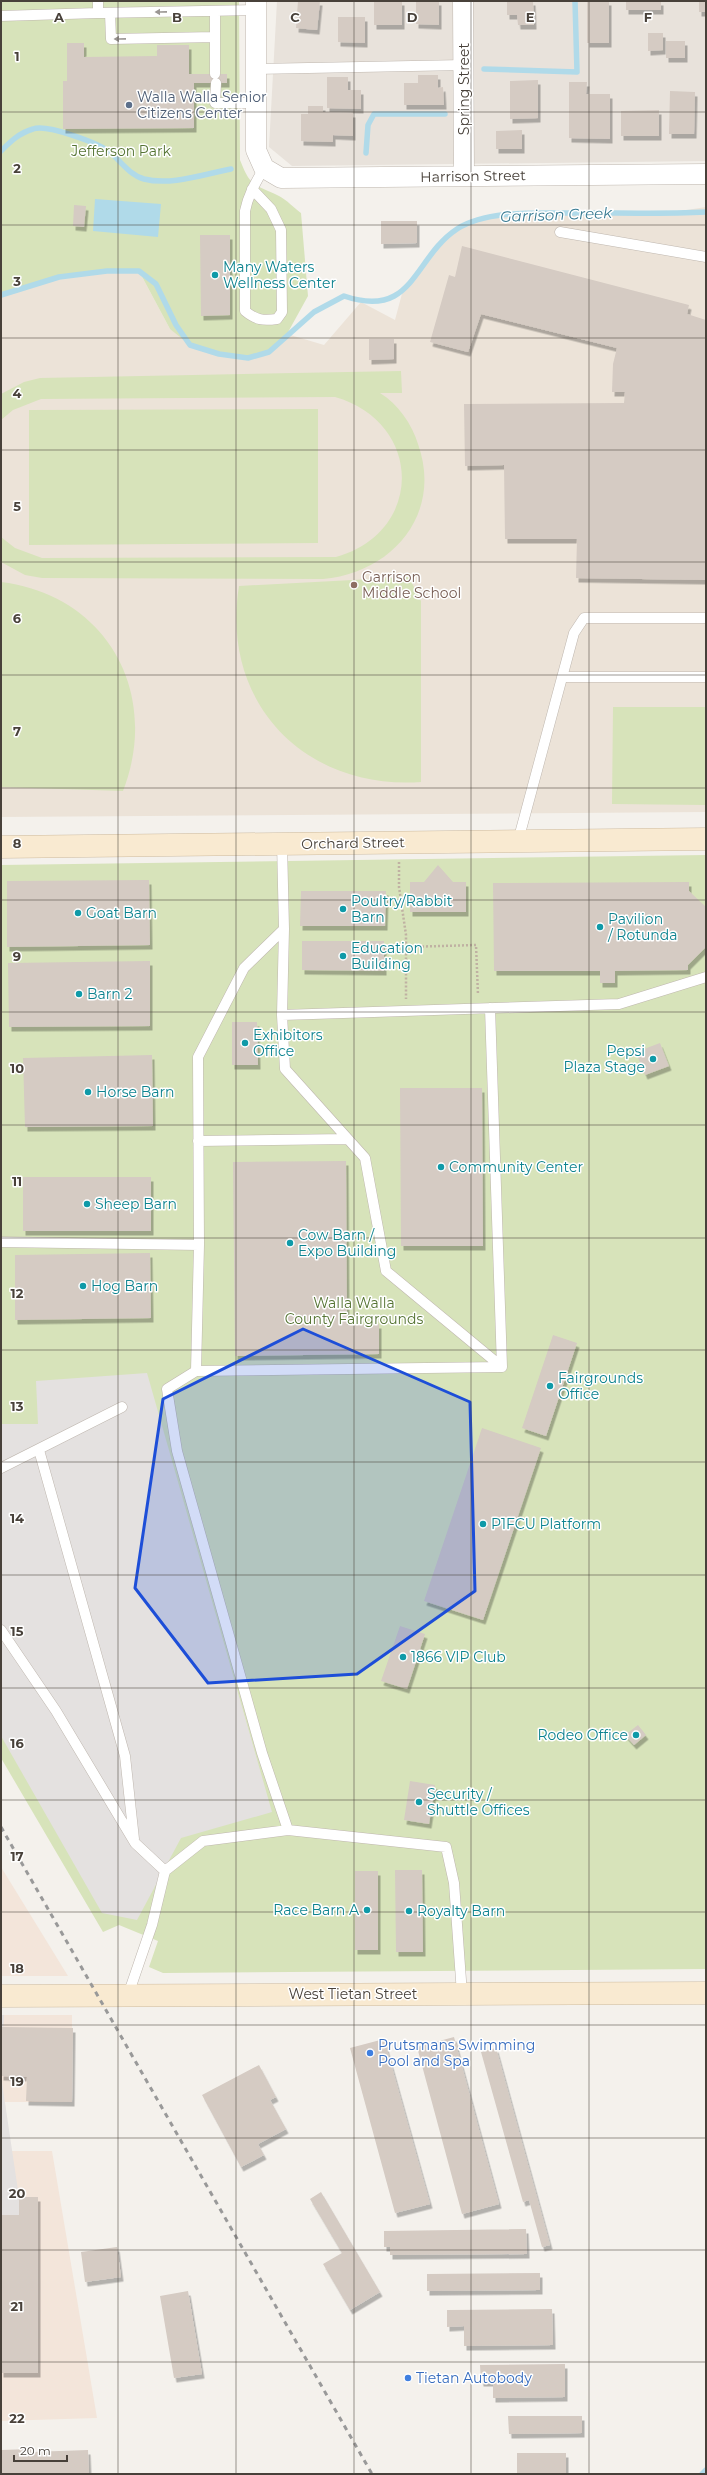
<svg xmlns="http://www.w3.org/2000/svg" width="707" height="2475" font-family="Montserrat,sans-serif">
<defs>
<filter id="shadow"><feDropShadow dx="2.5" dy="4.5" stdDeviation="0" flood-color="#0004"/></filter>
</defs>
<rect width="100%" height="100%" fill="#f4f1ec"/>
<path fill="#e8e2db" d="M277,1H706V161L292,166L269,147Z"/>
<path fill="#f3e5da" d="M1,1867L68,1976H1Z
M1,2015H72V2102H5L9,2151H52L97,2418L1,2421Z"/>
<path fill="#ece3d8" d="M706,207V812L1,817V295L59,277L107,271H139L170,329L269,352L287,334L324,345L361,302L395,320L403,290L419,273L433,249L457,229L478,220L502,215L680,211Z"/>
<path fill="#d7e3ba" d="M1,1H239L240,160C251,188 254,184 279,196C287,200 294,208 301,213L308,296L287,334L269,352L248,358L219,354L190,345L170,329L139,271C91,270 47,279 1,295Z
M401,371L402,393H380C398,404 412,424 418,444C443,514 392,573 323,579L42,578L25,575L1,562V537L15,548L42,558L336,557C425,532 423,422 335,397L41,399L13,410L1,420V394L24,382L40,378Z
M318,409V543L29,545V410Z
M409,577L421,601V782C304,790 220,702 239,586Z
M1,582C107,595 161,693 123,791L1,787Z
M613,707H706V805L612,804Z
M706,855V1969L163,1973L149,1967L158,1941L119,1925L103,1932L1,1758V865Z"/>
<path fill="#e4e1e0" d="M147,1373L272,1812L181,1838L137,1920L102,1913L1,1736V1424H38L36,1381Z
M1,2015H4L1,2076L19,2197V2215H1Z"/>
<path fill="#b0dae9" d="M95,199L161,204L158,237L93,231Z"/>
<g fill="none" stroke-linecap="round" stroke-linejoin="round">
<path stroke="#b0dae9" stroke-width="5.5" d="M484,69L577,72L575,1
M1,151C10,142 19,133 33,129C47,124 99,143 111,153C121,162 130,175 144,179C171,186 204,174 231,169
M366,153L368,125L374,114H445
M1,295L59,277L107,271H139L156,284L176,325L190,345L219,354L248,358L269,352L314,312L344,296C414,320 413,258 457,229C490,208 547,214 585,213C625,213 666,214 706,212
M702,2474L706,2470"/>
</g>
<path fill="#d5cbc3" filter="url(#shadow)" d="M298,1H320L317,30L296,28Z
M374,1H402V25H374Z
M416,1H439V25L416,24Z
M507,1H533L534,25H518L517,15H507Z
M587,1H609V43H587Z
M626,1H661V10H626Z
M699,1H706V12H699Z
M338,17H365V43L338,42Z
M648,33H663V50L648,51Z
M666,41H685V58H666Z
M67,43H84V57L157,56V45H189V74H227V83H194V128L63,129V81H67Z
M418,75H438V88L443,87L444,105H404V83H418Z
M327,77H348V90H361V109L327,108Z
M538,80V118L510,119V81Z
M569,82H587L586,94H610V139L569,138Z
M670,91L695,92L694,134H669Z
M308,106H323V112L353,113V136L333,135V142L301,141V114H308Z
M659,110V136H621V111Z
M522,130V149H496V131Z
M74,205L86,206L84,227L73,226Z
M381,221H417V243L381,244Z
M200,235H230V315L201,316Z
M462,246L689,305L687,314L706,320V580L576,578L577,539H505L504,465L465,466L464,404L624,403L625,392H612L613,364L617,348L481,314L468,352L430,342L449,275L455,277Z
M369,339H394V359L369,360Z
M438,865L453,882H466V912H410V882H424Z
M149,880L150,945L7,947V881Z
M689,882V891L706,907V947L688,965V970L615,971V983H600V971H494L493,883Z
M301,891H386L385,926H300Z
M302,941H384V971L302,970Z
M150,961V1026L9,1027L8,963Z
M232,1022H257L258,1065H232Z
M660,1043L669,1066L645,1075L636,1052Z
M152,1055L153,1126L25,1127L23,1058Z
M400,1088H482L483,1246H401Z
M346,1161L347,1325L379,1324V1354L235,1356L233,1162Z
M23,1177H151V1231H23Z
M150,1253L151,1318L15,1320V1255Z
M553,1335L577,1343L546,1436L522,1428Z
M482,1428L541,1448L483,1620L424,1601Z
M400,1626L425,1634L407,1689L381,1681Z
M638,1725L646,1735L634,1745L625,1735Z
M410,1781L435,1785L429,1824L404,1820Z
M395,1870H422L423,1952H396Z
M355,1871H378V1950H355Z
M2,2027L73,2028L72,2102L26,2101L27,2077L1,2076Z
M454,2037L499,2204L462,2214L417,2047Z
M384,2039L430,2204L395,2213L350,2048Z
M496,2048L550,2245L542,2247L529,2200L523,2202L481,2052Z
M259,2065L276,2097L270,2100L286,2129L258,2144L264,2155L241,2167L202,2095Z
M321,2192L380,2292L350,2310L323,2264L342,2253L310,2199Z
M19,2197H38V2373H1V2215H19Z
M526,2229L527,2254L390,2255V2247H384V2231Z
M117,2247L121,2277L85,2282L81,2252Z
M540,2273V2290L427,2291V2274Z
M188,2291L202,2374L174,2378L160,2296Z
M552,2309L553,2345L464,2346V2326L447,2327V2310Z
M565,2364V2397L493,2398V2382H481L480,2365Z
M508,2416H582V2433L509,2434Z
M31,2449V2452L88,2450L89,2474H1V2450Z
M517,2453H566V2473H517Z"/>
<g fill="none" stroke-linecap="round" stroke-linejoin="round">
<defs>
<path id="lane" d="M98,1V13L256,10
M215,11V74
M110,13L111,39L215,37
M1,16L98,13
M256,69L464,65
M216,83L215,103H256
M252,189L271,209L281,230L282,312L277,319C263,321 256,320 245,311V211C248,195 256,182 264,168
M560,232L706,257
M562,677H706
M518,841L574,633L584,618H706
M282,843L284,929L282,1015L619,1004L706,977
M284,929L244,968L198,1057L199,1245L196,1371L502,1367
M490,1008L502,1367
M282,1015L285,1069L365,1158L386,1271L502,1367
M198,1141L348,1139
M1,1242L199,1245
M196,1371L167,1389L177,1451L262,1753L288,1830
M39,1450L125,1756L134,1839
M1,1468L122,1407
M1,1630L56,1711L135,1843L165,1871L203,1841L288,1830L446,1847L454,1883L462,1994
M128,1995L152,1925L165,1871"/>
<path id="street" d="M256,1V150L264,168L281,178L706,174
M463,1L464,176"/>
<path id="secondary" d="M1,847L706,839
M1,1996L706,1993"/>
</defs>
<use href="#lane" stroke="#bfb7af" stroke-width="11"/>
<use href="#street" stroke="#bfb7af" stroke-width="21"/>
<use href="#secondary" stroke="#cebca1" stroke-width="23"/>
<path stroke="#bfb1a2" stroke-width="2.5" stroke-dasharray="2 2" stroke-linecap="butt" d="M399,862V887L406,935V999
M406,947L476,945L478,995"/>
<use href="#lane" stroke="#fff" stroke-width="10"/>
<use href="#street" stroke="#fff" stroke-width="20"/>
<use href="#secondary" stroke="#f9ead1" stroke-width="22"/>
<path stroke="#999" stroke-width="3" stroke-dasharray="5 5" stroke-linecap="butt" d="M1,1827L372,2474"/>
</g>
<defs><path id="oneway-solid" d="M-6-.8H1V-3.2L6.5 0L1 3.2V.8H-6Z"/></defs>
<g fill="#9a9693">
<use href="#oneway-solid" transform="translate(161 12) rotate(179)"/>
<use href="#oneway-solid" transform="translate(120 39) rotate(179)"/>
</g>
<path fill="#1d4ed8" fill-opacity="0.2" stroke="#1d4ed8" stroke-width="3" stroke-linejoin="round" d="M303,1329L470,1402L475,1591L357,1674L208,1683L135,1588L163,1399Z"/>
<path fill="none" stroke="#48413a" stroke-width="1" stroke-opacity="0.55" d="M118,1V2474M236,1V2474M354,1V2474M471,1V2474M589,1V2474M1,112H706M1,225H706M1,338H706M1,450H706M1,562H706M1,675H706M1,788H706M1,900H706M1,1012H706M1,1125H706M1,1238H706M1,1350H706M1,1462H706M1,1575H706M1,1688H706M1,1800H706M1,1912H706M1,2025H706M1,2138H706M1,2250H706M1,2362H706"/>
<circle fill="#5c6f8a" stroke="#fff" stroke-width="1.5" cx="129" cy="105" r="4"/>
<g fill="#0f9aa8" stroke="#fff" stroke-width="1.5">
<circle cx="215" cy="275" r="4"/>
<circle cx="343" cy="909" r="4"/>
<circle cx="78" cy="913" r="4"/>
<circle cx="600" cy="927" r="4"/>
<circle cx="343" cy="956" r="4"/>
<circle cx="79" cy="994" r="4"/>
<circle cx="245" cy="1043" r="4"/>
<circle cx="653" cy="1059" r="4"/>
<circle cx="88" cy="1092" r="4"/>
<circle cx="441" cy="1167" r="4"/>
<circle cx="87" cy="1204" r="4"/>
<circle cx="290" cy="1243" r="4"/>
<circle cx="83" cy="1286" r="4"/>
<circle cx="550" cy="1386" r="4"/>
<circle cx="483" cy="1524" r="4"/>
<circle cx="403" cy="1657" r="4"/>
<circle cx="636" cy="1735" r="4"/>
<circle cx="419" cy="1802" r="4"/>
<circle cx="367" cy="1910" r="4"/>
<circle cx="409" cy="1911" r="4"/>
</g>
<circle fill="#8d6e63" stroke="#fff" stroke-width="1.5" cx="354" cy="585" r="4"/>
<g fill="#3f7fe0" stroke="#fff" stroke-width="1.5">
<circle cx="370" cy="2053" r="4"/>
<circle cx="408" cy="2378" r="4"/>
</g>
<g text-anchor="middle" stroke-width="3" stroke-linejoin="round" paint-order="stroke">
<g font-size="14" fill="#48413a" stroke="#fff">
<text transform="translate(464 89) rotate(-90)" y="5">Spring Street</text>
<text transform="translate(473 176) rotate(-1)" y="5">Harrison Street</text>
<text transform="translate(353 843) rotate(-1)" y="5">Orchard Street</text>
<text x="353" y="1999">West Tietan Street</text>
</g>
<g font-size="14" fill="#4e5e75" stroke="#fff" text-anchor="start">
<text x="137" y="102">Walla Walla Senior<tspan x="137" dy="16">Citizens Center</tspan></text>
</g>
<g font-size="14" fill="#557433" stroke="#fff">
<text x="121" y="156">Jefferson Park</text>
<text x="354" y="1308">Walla Walla<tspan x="354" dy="16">County Fairgrounds</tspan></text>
</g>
<g font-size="14" fill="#0d838f" stroke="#fff" text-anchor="start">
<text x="223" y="272">Many Waters<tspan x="223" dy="16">Wellness Center</tspan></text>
<text x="351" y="906">Poultry/Rabbit<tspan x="351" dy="16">Barn</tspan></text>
<text x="86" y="918">Goat Barn</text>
<text x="608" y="924">Pavilion<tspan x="608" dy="16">/ Rotunda</tspan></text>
<text x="351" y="953">Education<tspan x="351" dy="16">Building</tspan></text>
<text x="87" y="999">Barn 2</text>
<text x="253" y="1040">Exhibitors<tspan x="253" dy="16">Office</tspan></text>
<text x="645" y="1056" text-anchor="end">Pepsi<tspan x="645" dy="16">Plaza Stage</tspan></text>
<text x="96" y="1097">Horse Barn</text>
<text x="449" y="1172">Community Center</text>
<text x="95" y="1209">Sheep Barn</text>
<text x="298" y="1240">Cow Barn /<tspan x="298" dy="16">Expo Building</tspan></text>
<text x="91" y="1291">Hog Barn</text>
<text x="558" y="1383">Fairgrounds<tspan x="558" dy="16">Office</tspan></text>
<text x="491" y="1529">P1FCU Platform</text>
<text x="411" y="1662">1866 VIP Club</text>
<text x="628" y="1740" text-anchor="end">Rodeo Office</text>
<text x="427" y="1799">Security /<tspan x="427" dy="16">Shuttle Offices</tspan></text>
<text x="359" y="1915" text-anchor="end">Race Barn A</text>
<text x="417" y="1916">Royalty Barn</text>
</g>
<g font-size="14" fill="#785e54" stroke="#fff" text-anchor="start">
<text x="362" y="582">Garrison<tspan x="362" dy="16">Middle School</tspan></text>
</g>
<g font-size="14" fill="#366cbe" stroke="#fff" text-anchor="start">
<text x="378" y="2050">Prutsmans Swimming<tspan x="378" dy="16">Pool and Spa</tspan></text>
<text x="416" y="2383">Tietan Autobody</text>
</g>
<g font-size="15" font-style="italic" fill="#377a92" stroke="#fff">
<text transform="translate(556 215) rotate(-2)" y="5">Garrison Creek</text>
</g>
</g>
<g font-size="13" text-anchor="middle" font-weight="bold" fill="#48413a" stroke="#fff" stroke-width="3" stroke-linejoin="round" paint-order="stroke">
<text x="59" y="22">A</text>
<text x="177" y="22">B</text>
<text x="295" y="22">C</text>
<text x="412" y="22">D</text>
<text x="530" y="22">E</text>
<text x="648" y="22">F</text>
<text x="17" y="61">1</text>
<text x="17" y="173">2</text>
<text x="17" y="286">3</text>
<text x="17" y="398">4</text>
<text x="17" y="511">5</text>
<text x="17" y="623">6</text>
<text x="17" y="736">7</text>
<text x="17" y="848">8</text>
<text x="17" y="961">9</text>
<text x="17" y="1073">10</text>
<text x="17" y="1186">11</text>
<text x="17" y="1298">12</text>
<text x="17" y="1411">13</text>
<text x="17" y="1523">14</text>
<text x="17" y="1636">15</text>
<text x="17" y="1748">16</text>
<text x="17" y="1861">17</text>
<text x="17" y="1973">18</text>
<text x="17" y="2086">19</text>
<text x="17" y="2198">20</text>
<text x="17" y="2311">21</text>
<text x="17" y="2423">22</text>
</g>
<rect width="707" height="2475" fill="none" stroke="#48413a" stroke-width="4"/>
<path d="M14 2455v6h53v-6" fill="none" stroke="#48413a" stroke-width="2"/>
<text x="20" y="2455" font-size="12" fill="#48413a" stroke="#ffffff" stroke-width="3" paint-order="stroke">20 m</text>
</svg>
